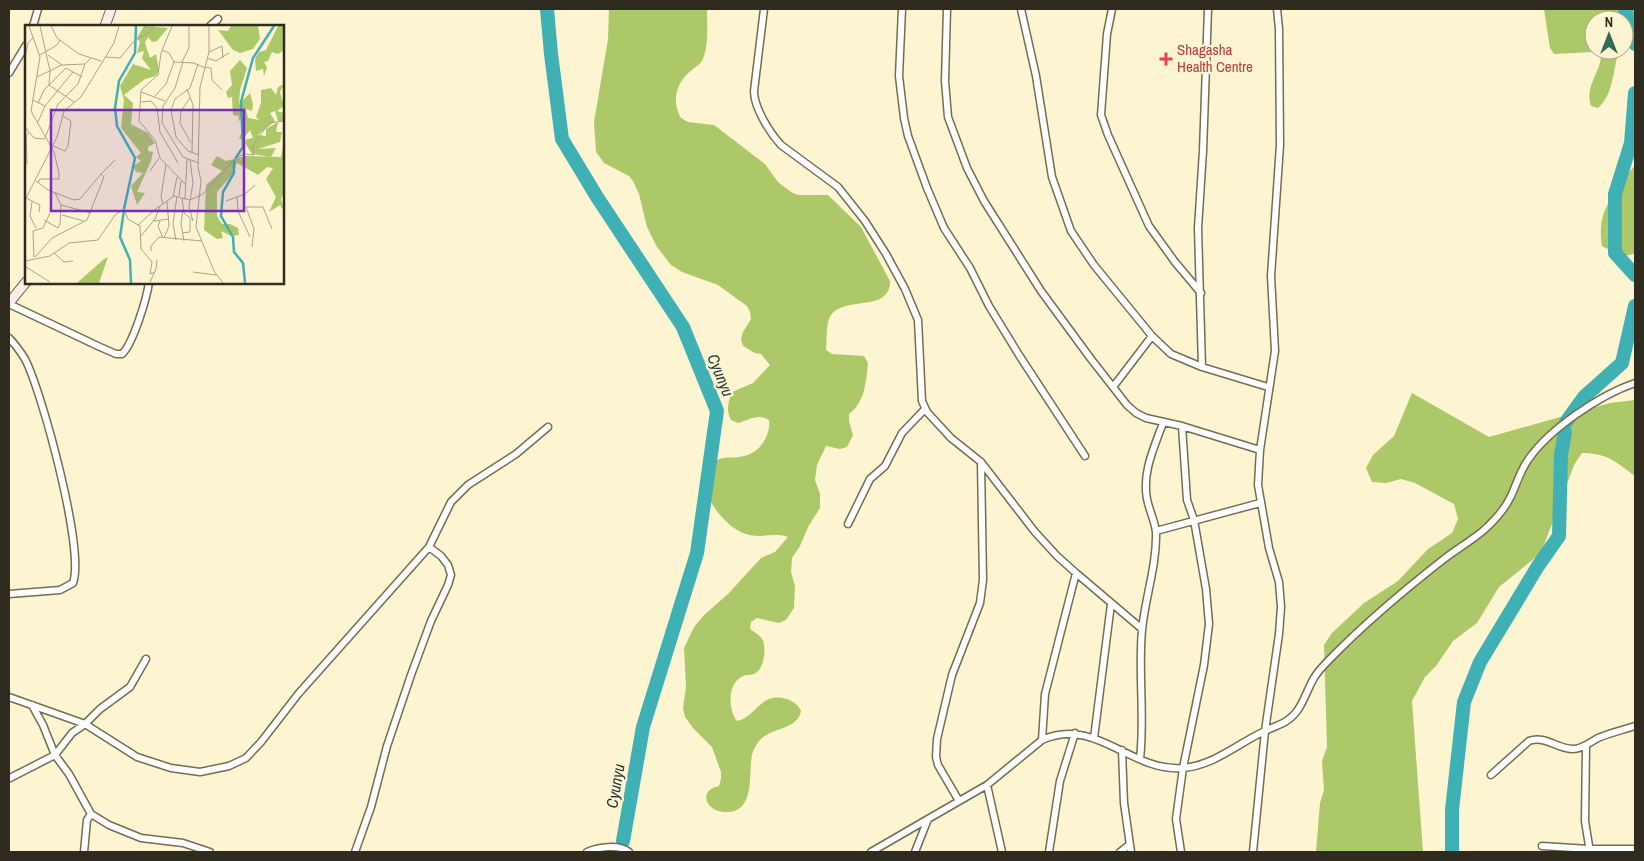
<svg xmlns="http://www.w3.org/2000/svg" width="1644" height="861" font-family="'Archivo Narrow',sans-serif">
<rect width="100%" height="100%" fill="#fdf4d2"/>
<path fill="#adc869" d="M609,9H707C707,26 709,43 703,59C700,65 696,66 692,70C676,82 671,101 681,118L688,122L714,125L765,164L778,182L791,192L798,195H828L861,227L890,281C890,315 840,293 829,319C826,327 827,341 826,350L832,354L864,356L868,363C866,382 865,402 849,414V421L853,435L847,447L840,449L826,446L817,465L815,480L820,494V508L808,527L800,546L792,558L791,572L795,586L794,608L786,620L779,623L757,618L751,622L750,629C754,632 760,635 762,639C767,646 764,667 757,672C753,676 747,674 743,676C727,683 728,710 737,721C757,716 761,691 786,699C794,701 798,705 801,711C798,730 771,727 759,741C756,745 753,750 752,755C748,773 756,813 726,812C719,812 714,810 709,805C702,795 709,788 719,786L721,779V772L712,747L693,728L685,717L683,708L686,687L684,648L694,627L704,615L728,594L761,558L775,552L788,537C774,532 761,539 746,534C723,527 699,492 703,468C709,464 717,459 724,458C731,457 738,458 744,456C760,453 771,435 769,420C758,413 749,420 738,423L731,420C726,411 728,402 732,392L753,383L770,365L761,354L755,353L743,346L741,339L743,332L751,319L750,312L747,306L718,285L682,272L671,265L657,247L647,227L639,194L633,181L629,176L604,163L596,152L594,122L608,39Z
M1544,9H1635V45L1634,39L1627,36L1624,39V20H1594V50H1619C1613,69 1614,94 1598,108L1591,106C1584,85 1601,74 1601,54L1593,52L1554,54L1550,48Z
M1635,166V253C1623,259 1614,252 1602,246C1598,221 1604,208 1618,187C1623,180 1628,172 1635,166Z
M1412,393L1489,437L1610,403L1635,400V476C1616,462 1607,453 1582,453L1574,465L1541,553L1499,587L1477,623L1453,641L1436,666L1425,677L1412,701L1423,852H1316L1320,803L1324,790L1322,761L1327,747L1324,645L1332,633L1364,603L1398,581L1428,549L1452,533L1458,519L1454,504L1415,483L1401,479L1386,483L1372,482L1366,468L1373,455L1394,436Z"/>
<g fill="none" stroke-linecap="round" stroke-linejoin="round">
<path stroke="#3fb1b5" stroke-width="14" d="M547,9L551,54L562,139L597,197L683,327L717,411L697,553L643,727L623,841
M1625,9L1635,44
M1635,93L1631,143L1615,194V253L1635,275
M1566,422L1584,397L1622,363L1635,306
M1452,852V810L1464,702L1480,662L1538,566L1559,536L1561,455L1565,432"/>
<defs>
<path id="minor" d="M764,9L754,91C754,108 770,133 781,145L838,187L865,221L886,254L905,289L918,320L922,401L927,412L951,438L981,462L1035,532L1057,556L1076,573L1142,629
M902,9L899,76L904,118L908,136L927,188L944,228L970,268L989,306L1019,355L1085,456
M947,9L945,81L948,117L967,168L984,201L1041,291L1091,359L1127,405L1136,413L1146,418L1182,426L1260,450
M1021,9L1036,76L1052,177L1071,231L1094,265L1152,336L1171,354L1202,367L1268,387
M1112,9L1107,34L1101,115L1108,135L1149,226L1175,262L1201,293
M33,26L38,9
M210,26L218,19
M9,73L26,45
M9,304L100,347L116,354H122C133,344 147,298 149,282
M9,338C15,344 20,351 25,359C42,392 85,550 73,583L60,590L9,594
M1202,367L1198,228L1203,151L1208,9
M1113,387L1152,336
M848,524L870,479L885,466L902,433L925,409
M1156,531L1260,503
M429,547L451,502L468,485L516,454L548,427
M9,697L85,724L137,757L171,768L200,772L229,766L246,758L261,742L299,693L429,547L441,556L448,565L451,575L448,585L431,621L411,675L387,746L371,807L355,852
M32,705L43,725L55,755L69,774L91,814L87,820L84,852
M1094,738L1111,604
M1042,740L1045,694L1076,573
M1586,746L1585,821L1590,852
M1122,750L1124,803L1131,852
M1140,759C1145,716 1138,673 1142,630C1145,598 1157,565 1156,532C1155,521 1149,510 1147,499C1142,472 1154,448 1163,423
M1491,775L1529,741C1545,735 1557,749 1573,749C1583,749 1590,742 1598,738C1609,733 1623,730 1635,726
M10,778L55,755L72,733L85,724L100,709L130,687L146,659
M987,785L1002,852
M959,801L938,765L936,757L937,739L952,675L980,603L983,580L981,462
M91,814L109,825L141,838L183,843L210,852
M1542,846L1589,849H1635
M587,852C598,847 619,844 629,852
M871,852L928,819
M915,852L928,819L987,785L1042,740C1095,716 1131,772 1182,768C1214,766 1238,743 1265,731C1271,728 1277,726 1283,723C1302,713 1304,695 1314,678C1318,671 1324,665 1329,660C1364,624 1403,591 1444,559C1457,549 1471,541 1484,530C1494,521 1504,510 1510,498C1516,486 1520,471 1528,460C1549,429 1600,395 1635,383
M1049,852L1060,781L1075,733
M1120,852L1129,845
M1181,852L1176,819L1183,768L1204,665L1209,624L1206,589L1194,520L1187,500L1182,426
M1253,852L1265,731L1279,634L1281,607L1279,582L1269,548L1258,485L1260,450L1275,351L1271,276L1280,145L1279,29L1277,9"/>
<path id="secondary" d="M105,26L111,9
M9,303L26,282"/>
</defs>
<use href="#minor" stroke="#756d4f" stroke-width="9"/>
<use href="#secondary" stroke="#756d4f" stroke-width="11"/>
<use href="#minor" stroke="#fff" stroke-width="6"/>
<use href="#secondary" stroke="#ffedeb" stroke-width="9"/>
</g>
<path fill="#e0444e" stroke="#fdf4d2" stroke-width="2" d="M1163.5 51.5h5v5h5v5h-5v5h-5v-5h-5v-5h5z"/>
<g text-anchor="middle" stroke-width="4.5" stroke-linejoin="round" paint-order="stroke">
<g font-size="15" fill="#be3a42" stroke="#fdf4d2" text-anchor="start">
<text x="1177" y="55">Shagasha<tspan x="1177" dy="17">Health Centre</tspan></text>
</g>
<g font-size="16" font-style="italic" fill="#1a3334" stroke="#fdf4d2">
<text transform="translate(721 375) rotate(68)" y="6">Cyunyu</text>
<text transform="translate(615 786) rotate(-80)" y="6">Cyunyu</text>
</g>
</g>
<g transform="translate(25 25)">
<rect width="259" height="259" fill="#fdf4d2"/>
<path d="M119,1L143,3L132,16L127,17L123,12L120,18L125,33L131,29L134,45L131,51L120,54L99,70L108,78L106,99L123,108L130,118L123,122V126L128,127L126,136L112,167L120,168L112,180L106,161L118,148L111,147L108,141L116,136L111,132L116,128L96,103L99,75L95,61L108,39L126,45L117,33L119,26L112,28L115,17L112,13ZM206,1H233L235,14L228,24L215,28L208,25L193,5L203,6ZM253,1H259V25L253,29L247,27L243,36L239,37L242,42L239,51L238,44L231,46L230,34L234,27L241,25ZM215,35L222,43L215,65L214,79L225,68L228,79L227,86L221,84L223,93L234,95L231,92L236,78V65L246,63L251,70L253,62L259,59L255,67L259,81L252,86L259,88V96H253L250,86L245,88L250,96L233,110L241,111V104L253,97L251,107H257L255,117L233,124L251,123L246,132L227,129L220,118L222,114L228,113L225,105L218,114H214L219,101L218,90L213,97L214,91L208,90L207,72L203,73L201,67L207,60L205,46ZM259,116V167L256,174L259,186L255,180L244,187L251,172L241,154L248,143L242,142L233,150L212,138L207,150L192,167V191L197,199H205L213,203L214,210L206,211L196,206L198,213L192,214L179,205L181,160L197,146L186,140L192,131L201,136L220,131L256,132ZM83,232L74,258H52L79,234Z" fill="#adc869"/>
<path fill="none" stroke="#3fb1b5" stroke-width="2.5" d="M210,134L218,122L216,77L228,33L249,1M209,135V148L198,167L196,191L208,212L209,227L218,238L220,258M99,184L110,133L92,101L90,83L94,56L110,28L111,1M99,185L95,212L105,235L106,258"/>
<path fill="none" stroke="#aba48a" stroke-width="1" d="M4,1L15,32L6,86L29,127L34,148V154H15L13,158M15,1L25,46L24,60L49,77M26,1L32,13L54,29L76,36M147,1L136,28L133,50L116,65L114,96L130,115L135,133L160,159M184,1V27L175,62L173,142L176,156L171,202L189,246L198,258M137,25L144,28L149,37L169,38L180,43M184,27L197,21L198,33M15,30L32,20L35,15M23,30L37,40M0,32L3,18L9,12M80,32L95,33L109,16L125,7L128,1M182,33L191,36L204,28M157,37L164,23V1M158,37L150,63L138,81L137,98L158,132L174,138M173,39L165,63L150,74L146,85L151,112L163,126L174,130M180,42L186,43L187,55L197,65M41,43L57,52M12,52L37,40L60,39L66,33M162,64L168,80L167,128M116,67L140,76M130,71L141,59L149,37M165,73L156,86L155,98L166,118M8,75L20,81L48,47M116,77L126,76L132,83L135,107L153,138M13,78L19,65L41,43M13,97L20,81M0,102L9,113L20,114M20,113L33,79L53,59L60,39M28,121L40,126L43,121L46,96L38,91M165,135L168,158L164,182L168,196M2,139L1,110L4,108M125,146L134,133M76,149L90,135M154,171L156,156M148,172L152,152M212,172L213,186L225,212M1,173L15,180L14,187M157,173L159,188L168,195M160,174L162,134M0,175L32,112L39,86L56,72L89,18L94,1M201,176L220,169L230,160M7,177L5,191L11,203M138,179L136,172L141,139M36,180L66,188M158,184L156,199L159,216M37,190L59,196M19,195L33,203L35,199L36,180L30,168M129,196L144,194M135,196L133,201L138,213M113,200L134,181M157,208L165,207V194M116,211L130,194L135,181L149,171L165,175L178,169L211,133L219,129L229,130L228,120L244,98L259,96M139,213L144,201L142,177M151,215L148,199L152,171M227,222L229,204L221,182H238L247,204M126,226V221L134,212L177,216M29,228L39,237L48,236M0,231V252M9,232L8,206L18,203L25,188M10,232L27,213L62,195L79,152L76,149L55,174L49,175L23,165L11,156M0,236L25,231L44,218L73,215L90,190L99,184L103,194L115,201L116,224L127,237L125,249L130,247M1,242L25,257M168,247L191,250M125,257L131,244L132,235"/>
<path fill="#7b2cbf" fill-opacity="0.15" stroke="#7b2cbf" stroke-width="2.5" d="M26,85H219V186H26Z"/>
<rect width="259" height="259" fill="none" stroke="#2f2c1f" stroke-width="2.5"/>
</g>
<rect width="1644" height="861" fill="none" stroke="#2f2c1f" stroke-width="20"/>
<g transform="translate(1609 35)"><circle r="24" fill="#fdf4d2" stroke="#aba48a"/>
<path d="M0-4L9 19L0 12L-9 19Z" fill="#306c57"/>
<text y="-8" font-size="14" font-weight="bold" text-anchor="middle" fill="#2f2c1f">N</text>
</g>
</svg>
